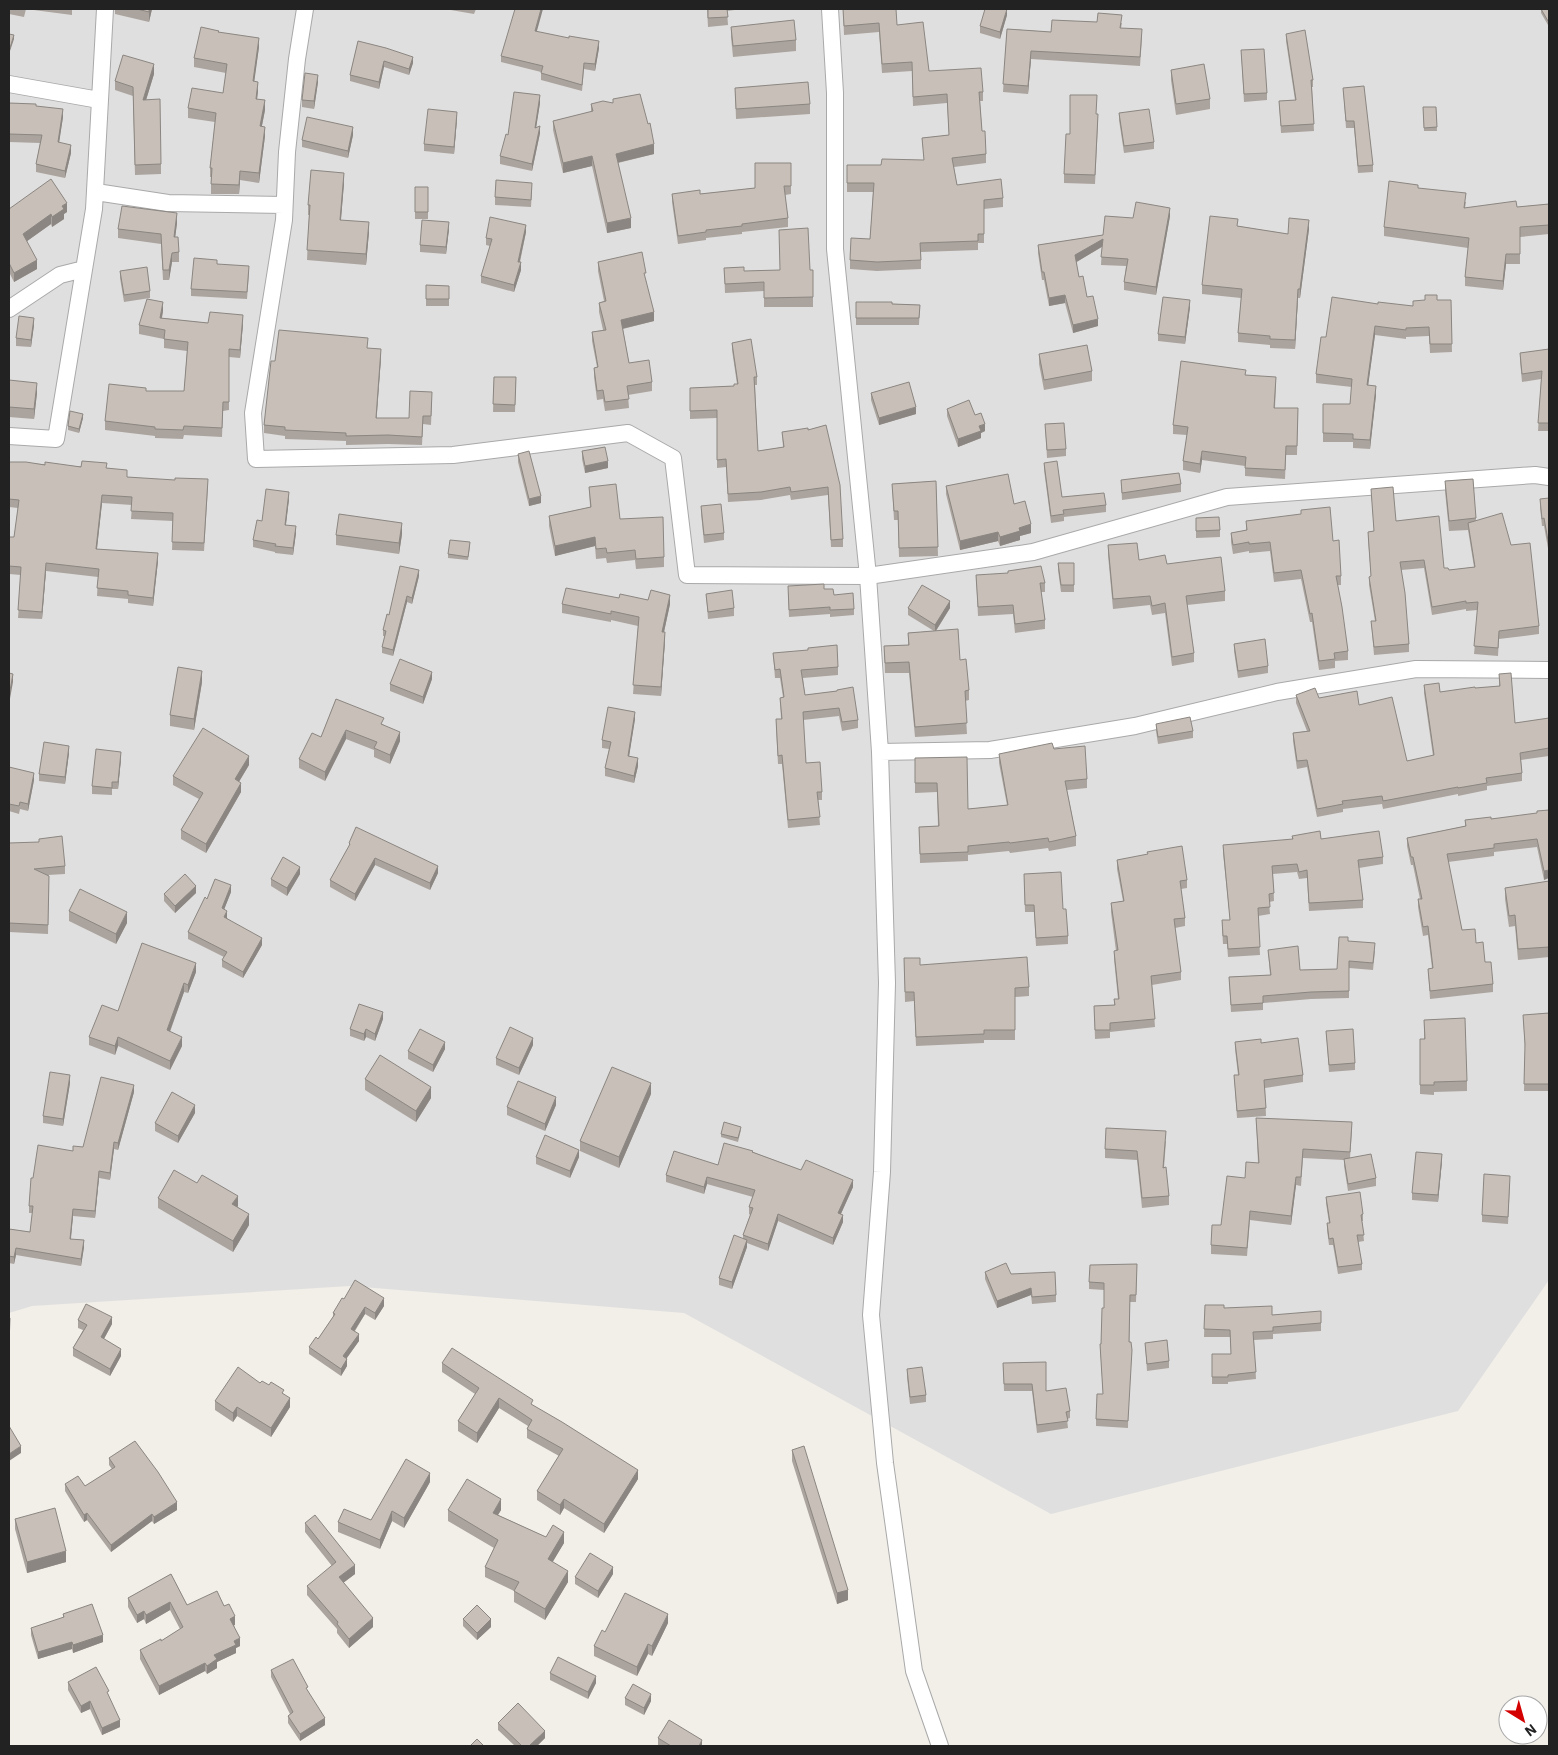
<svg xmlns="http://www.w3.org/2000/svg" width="1558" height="1755" font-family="'IBM Plex Sans',sans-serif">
<rect width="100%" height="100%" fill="#f2efe9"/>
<path fill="#e0dfdf" d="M9,9H1549V1280L1458,1411L1051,1514L684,1313L350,1286L32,1306L9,1313Z"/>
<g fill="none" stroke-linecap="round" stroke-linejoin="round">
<defs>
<path id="street" d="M305,9L297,59L287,152L284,220L253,413L256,459L453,455L628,433L673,458L687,575L868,576L880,752L887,983L882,1172L871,1315L885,1463L914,1671L940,1746
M830,9L835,93V249L868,576L1033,552L1227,497L1535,475L1549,477
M9,84L99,100
M96,192L168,203L284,205
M9,309L60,275L84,269
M9,436L56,439L94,209L105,9
M880,752L990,750L1135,726L1277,692L1416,669L1549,670"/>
</defs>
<use href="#street" stroke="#a9a9a9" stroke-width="18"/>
<use href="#street" stroke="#fff" stroke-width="16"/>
</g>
<path fill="#aba49e" d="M9,9H72V15L26,9L24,17L9,14Z
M115,9H152L149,22L115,14Z
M445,9H476L474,14Z
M707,9H742L727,11L728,25L708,27Z
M843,9L897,25L929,71L983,92V101H980L982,131L986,154V163L954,167L957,185L1003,198V207L984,209V243H978V250L921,252V269L877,271L850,269V260L870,239L873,192H847V165H881L924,160L922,138L949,135L947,103L913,106L912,71L882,73L879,32L844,35Z
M1541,9H1549V24L1548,25L1541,13Z
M1007,15L1000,39L980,33V26Z
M1122,23L1121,28L1142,38L1140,66L1031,59L1028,94L1003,92L1007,29L1051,32Z
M731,27L796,40V51L733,57L731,37Z
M219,32L259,47L254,81L258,91L257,99L265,110L262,126L265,136L259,183L240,180L239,194H211V177H210V168L215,122L188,118V108L223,93L226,73L194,67V58Z
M536,32L599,48L595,71L584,69L582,91L541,80V72L501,62V56Z
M1286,34L1313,80V87H1312L1314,131L1281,133L1279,101L1295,100L1286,41Z
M358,41L413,63L409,75L384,67L379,89L350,81V75Z
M1241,50L1267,93V100L1244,102Z
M1171,70L1210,99V109L1176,115L1171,80Z
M154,74L146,100L161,164V174L135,175L133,96L115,90V81Z
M318,82L314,109L302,107V100Z
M735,88L810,104V114L736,119Z
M1343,88L1373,165V172L1358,173L1354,128H1346Z
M9,103L36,106L63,117L59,142L71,153L65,178L36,172V164L40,143L9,142Z
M540,103L536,127L540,133L532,171L500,164V156L508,135Z
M591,104L654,154L618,163L631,228L607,233L592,166L563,173L553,130V121L591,112Z
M1423,107H1436L1437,131H1424Z
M1119,113L1154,142V149L1124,153L1119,120Z
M1097,114L1098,123L1095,184L1064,183V174L1070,134Z
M457,119L454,154L424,151V144Z
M353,135L348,158L302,147V140Z
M791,163V194L785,195L788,218V227L742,232V234L706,238V240L678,244L672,202V194H700L755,188Z
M344,183L341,220L369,232L366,265L307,260L309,215H308V205Z
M415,187H428V219H415Z
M1418,188L1466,202L1465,208L1517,207L1549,204V234L1520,237V264H1506L1503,290L1465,286V277L1468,248L1384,236V227Z
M532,190L531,207L495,205V197Z
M9,209L67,212L64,214V219L52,227L51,224L27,241L37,269L14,282L9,272Z
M1170,216L1156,295L1124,290V282L1126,266L1101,265L1102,247L1076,262L1079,277L1098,326L1073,333L1065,303L1049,306L1044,280H1042L1038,253V245L1103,235L1133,218Z
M177,223L175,237L179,252V262H172L169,280H163L161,244L118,238V229Z
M1238,226L1288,234L1309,229L1300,298H1298L1295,349L1270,348V345L1238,342V333L1241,298L1202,294V285Z
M449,229L446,254L420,252V245Z
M526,232L520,262L521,270L514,292L481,283V276L490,246L486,245V238Z
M598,262L646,280L654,321L623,329L629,363L652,382V391L628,395L629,408L605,411L603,399L597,400L594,377V368L597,367L592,341V332L603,330L599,312V303L604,301L598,271Z
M724,268L744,271L813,270V307H764V291L725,293Z
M120,271L150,291V298L124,302L120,278Z
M249,273L247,299L191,296V289Z
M426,285L449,286V306H426Z
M1437,300H1451L1452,352L1430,353L1429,336L1406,337V339L1375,335L1368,385L1376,395L1370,449L1353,448V442H1323V404H1350L1352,387L1316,383V374L1326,337L1378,304L1413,306Z
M856,302L920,305L919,325H856Z
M1190,307L1185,344L1158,341V334Z
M163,311L162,318L208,323L243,324L240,358L229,357V410L223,411L222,437L184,435L183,439L155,438V436L105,430V421L146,391H184L187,351L164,348V339L139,334V325Z
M34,325L31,347L16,346V338Z
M732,343L757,377V385H755L758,451L783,447L782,432L808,430L826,425L843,539V547H831L828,495L791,500L790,495L761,500L728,502L726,467L717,468V418L690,419V388L734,386L737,384L732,350Z
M368,348L381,358L376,418H409L432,401L431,425L423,424L422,445L388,444L346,445V441L285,439V436L264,433V425L275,361Z
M1549,349V431H1538L1541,379L1522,382L1520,361V353Z
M1039,354L1092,371V381L1044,390L1039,364Z
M1246,375L1276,385L1275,408H1298L1297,455H1286L1285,479L1245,476V466L1202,460L1200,473L1183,470V461L1187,435L1173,434V425Z
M494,377H516L515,412H493Z
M9,380L37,393L34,419L9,417Z
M871,393L916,414L879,425L871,400Z
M947,409L975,415L985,431L981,433V438L958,447L947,416Z
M83,418L79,433L68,430V426Z
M1045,424L1066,449V456L1047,458Z
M582,451L608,468L585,473L582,459Z
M518,454L541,503L529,506L518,462Z
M9,462L107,468L127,477L208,487L204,551L172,550L173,521L131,519L132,505L102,503L97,549L158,561L153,606L128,603V599L97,596L98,577L46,571L42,619L18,618L21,575L9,574V537H14L18,508L9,507Z
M1044,463L1062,497L1106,505V512L1064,517V521L1051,523L1044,470Z
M1473,479L1476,521L1511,545L1539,626V634L1499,639L1498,656L1474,654L1478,610L1466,611V609L1432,615L1424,568L1401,570L1409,644V652L1374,655L1371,621H1375L1369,585V577L1371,576L1368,540V532L1374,531L1371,489L1396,521L1444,568L1449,570L1474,567L1468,530L1449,531L1445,491V481Z
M1121,480L1181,484V492L1122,500Z
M936,481L938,556L899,557L898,520H894L892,484Z
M946,486L1014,504L1031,533L1020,536V540L1000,546L998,541L960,550L946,494Z
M589,487L620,519L664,557V567L636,569L635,560L607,563L606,558L596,559L595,546L555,556L549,526V516L590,507Z
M1549,498V554L1544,526H1542L1540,507V499Z
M289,499L286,525L296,533L293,555L275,553V552L253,547V540L262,521Z
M701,506L724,533V540L704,543L701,513Z
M1196,518L1220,530V537L1196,538Z
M1246,521L1333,541L1341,576V585H1337L1348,651V660L1335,661V668L1319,670L1312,622H1310L1301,579L1274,582L1270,551L1249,553V551L1233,554L1231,542V533L1246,530Z
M402,534L399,554L336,545V535Z
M1108,545L1139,560L1167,564L1225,591V601L1187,605L1194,653V662L1172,666L1165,613L1152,615L1150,605L1113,609L1108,555Z
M470,546L468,560L448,558V554Z
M1058,563H1074V592H1061L1058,570Z
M976,575L1045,583V592H1041L1045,620V629L1015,633L1013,614L978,616Z
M419,576L412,604L407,602L393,656L382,653V647L385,636H383V630L389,615Z
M824,589L854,609V615L830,617V614L789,617L788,593Z
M706,594L734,608V616L708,619Z
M619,598L648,600L670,604L664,632L665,641L661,696L633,694L638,626L611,620V622L562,613V604Z
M908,608H950L936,631L960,660L969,690V700L965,701L967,734L915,737L909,673H885L884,646L908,645V633L934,631L908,615Z
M1234,644L1268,666V673L1238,678L1234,651Z
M773,653L838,667V675L803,678L805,695L837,691L858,720V728L842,731L839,716L803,720L806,763L822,792V800H818L820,825L788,828L782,764H778L776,727V719H781L780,698L783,697L780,678H775Z
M1499,674L1515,723L1549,718V756L1521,760L1522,773V781L1487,786V790L1458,796V794L1383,809L1382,804L1343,809V812L1317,817L1307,767L1297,769L1293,741V733L1307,731L1296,703V695L1359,705L1407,761L1433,756L1424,693V685L1440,692L1499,686Z
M432,679L423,704L390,691V684Z
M202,682L194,730L170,726V715Z
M336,699L384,725L400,741L390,764L374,757V750L346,739L325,781L299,768V759L321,737Z
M635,719L629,756L638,766L634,783L605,776V768L609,749L602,748V740Z
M1156,724L1193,731V738L1158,744L1156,731Z
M1054,749L1087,779V788L1067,790L1076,836V846L1049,851L1048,848L1010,853L1009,851L968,855V861L920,863L919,827L938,826L937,792L915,793V758L968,809L1007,805L999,763V754Z
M69,753L65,784L39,781V774Z
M121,759L118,789H112V795L92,794V786Z
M249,765L239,782L241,792L206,853L181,839V830L199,799L173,785V776Z
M9,767L34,780L28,811L20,809L19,814L9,811Z
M1549,810L1544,880L1537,847L1494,852V856L1448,862L1462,930L1476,943L1485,962L1493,984V992L1430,999L1428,969L1432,968L1428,935L1423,936L1418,907V899H1420L1413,865H1411L1407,846V838L1465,826V820L1491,819L1537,814Z
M1292,836L1321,839L1383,857V864L1359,868L1363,900V908L1309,911L1307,878L1299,879L1297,872L1273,874L1274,901L1269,902L1270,914L1258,916L1260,955L1228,957L1227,944H1223L1222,928V920H1230L1223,853V845L1292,840Z
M9,843L65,866V874L48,875L49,876L48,934L9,932Z
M349,843L438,873L430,890L375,865L355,901L330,887V880L349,846Z
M1117,860L1187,880V888L1181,889L1185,918V926L1175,928L1181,972V980L1152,985L1155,1027L1110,1032V1038L1095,1039L1094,1006L1114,1005V999H1118L1114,959V951H1116L1111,912V903L1123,901L1117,869Z
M300,874L287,896L271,886V879Z
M1024,874L1063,909L1068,936V944L1036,946L1034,912H1025Z
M1549,881V957L1518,960L1515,926L1509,927L1505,899V888Z
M231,892L224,909L227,918L262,945L243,978L222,967V960L224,957L188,939V932L207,899Z
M196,893L175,913L164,901V894Z
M69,911L127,923L116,944L69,921Z
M1348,941L1375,951L1373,970L1349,968V998L1311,999L1263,1003V1010L1231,1012L1229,977L1270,975L1268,950L1300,970L1337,969Z
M904,958L920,965L1029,987V996L1015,997V1040H984V1043L916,1046L914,1001L905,1002Z
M196,972L188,993L184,992L170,1032L182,1046L170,1070L118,1046L115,1055L89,1045V1037L118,1011Z
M1549,1013V1091H1524L1525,1050L1523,1015Z
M383,1019L375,1041L366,1037L364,1041L350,1036V1029Z
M1424,1020L1467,1081V1091L1434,1092V1095L1420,1094V1039H1424Z
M1326,1031L1355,1063V1070L1329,1072Z
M1235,1042L1261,1043L1303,1075V1082L1265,1088L1266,1116L1237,1118L1234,1075H1238L1235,1049Z
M533,1045L519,1075L496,1065V1058Z
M445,1049L433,1072L408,1059V1051Z
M365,1079L431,1098L416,1122L365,1090Z
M70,1083L63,1126L43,1123V1116Z
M134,1092L118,1150L114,1149L110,1180L99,1178L95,1218L73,1216L71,1239L84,1247L81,1266L16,1255L14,1264L9,1263V1229L30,1232L33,1213H29V1206L33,1178L73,1151L83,1147Z
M651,1094L619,1168L580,1151V1141Z
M556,1105L545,1131L507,1115V1107Z
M195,1113L178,1143L155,1131V1123Z
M1256,1118L1352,1131L1350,1158L1376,1178V1186L1348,1191L1344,1166V1160L1303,1158L1301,1186L1296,1185L1291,1225L1250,1220L1247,1256L1211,1254V1245L1221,1225L1245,1178L1258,1163Z
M741,1130L738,1142L721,1137V1134Z
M1166,1141L1164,1168L1169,1196V1205L1142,1208L1137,1160L1105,1158V1149Z
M753,1152L801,1170L853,1187L841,1214L843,1222L833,1245L778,1221L768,1251L747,1243V1247L732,1289L719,1285V1278L743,1238V1235L750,1215L749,1214V1207L753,1197L707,1184L704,1194L666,1182V1175L718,1165Z
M536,1157H579L570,1178L536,1164Z
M1442,1161L1438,1202L1412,1200V1193Z
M1510,1183L1508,1224L1482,1222V1215Z
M1326,1197L1363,1214V1221H1362L1364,1241L1358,1242L1362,1264V1270L1338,1274L1333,1245H1329L1327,1230V1223H1329L1326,1203Z
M158,1198L238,1206L237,1207L249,1225L233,1252L158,1208Z
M1137,1264L1136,1302H1130L1128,1428L1096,1426V1419L1103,1394L1100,1344H1101L1104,1308V1290L1089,1289V1282Z
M985,1272L1011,1274L1056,1295V1302L1032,1304L1031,1295L997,1308L985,1279Z
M344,1299L384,1306L375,1320L365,1314L355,1331L359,1341L347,1358V1366L341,1376L309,1354V1347L318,1339L333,1317V1313Z
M1205,1305L1272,1315L1321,1323V1331L1273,1334V1339L1254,1340L1256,1379L1228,1382V1384H1212V1354H1231L1230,1337H1204Z
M78,1320L112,1324L104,1339L121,1356L110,1376L73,1356V1348L83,1330L78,1328Z
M1145,1343L1169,1361V1368L1147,1371Z
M442,1363L533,1406L638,1479L604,1533L564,1508L560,1515L537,1500V1491L559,1456L527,1438V1429L528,1426L499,1408L477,1443L458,1431V1421L475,1394L442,1372Z
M1003,1363L1046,1391L1070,1411V1418L1067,1419L1068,1428L1037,1433L1032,1391H1004Z
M907,1369L926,1395V1402L910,1404L907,1377Z
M260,1383L284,1394L290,1407L271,1437L237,1416L233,1422L215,1410V1401Z
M792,1450L848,1600L837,1604L792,1461Z
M109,1458L177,1510L154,1524L152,1521L111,1552L87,1520L84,1522L65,1491V1484L85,1486L112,1469L109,1465Z
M430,1482L404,1528L392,1521L380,1549L338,1532V1522L371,1520Z
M448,1510H501L498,1515L546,1537L564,1543L552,1562L568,1582L545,1620L514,1602V1591L485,1577V1567L494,1548L448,1521Z
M15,1519L66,1562L27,1573L15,1529Z
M305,1523L355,1574L343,1583L373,1627L349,1648L337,1633V1629L307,1595V1586L332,1566L305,1532Z
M171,1574L187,1605L224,1606L235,1625H234L240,1646L236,1648V1653L217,1662V1668L207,1674L205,1671L159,1695L140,1659V1650L161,1641L180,1629L170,1610L146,1624L144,1619L137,1623L128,1607V1598Z
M613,1574L598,1598L575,1584V1577Z
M63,1614L103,1642L73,1653L72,1649L38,1659L31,1635V1628L63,1618Z
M463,1619L491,1627L477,1640L463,1626Z
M668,1623L652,1656L648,1654L637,1676L594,1656V1646L605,1632Z
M271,1670L308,1691L325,1725L300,1741L288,1723V1716L290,1714L271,1677Z
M550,1673L596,1683L588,1699L550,1680Z
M68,1682L109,1697L120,1727L102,1735L90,1709L81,1713L68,1690Z
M625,1698L651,1701L644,1715L625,1705Z
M498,1723L545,1738L537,1746H515L498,1730Z
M658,1738L702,1746H658Z"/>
<path fill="#8b8681" d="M149,9H152L149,22Z
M541,9H543L535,38V31Z
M1007,9V15L1000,39V32Z
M14,35V39L9,54V51Z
M259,38V47L253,91V81Z
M599,41V48L595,71V64Z
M1031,51V59L1028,94V86Z
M413,57V63L409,75V69Z
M384,61V67L379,89V82Z
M154,64V74L143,110V100Z
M318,75V82L314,109V101Z
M258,82V91L256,108V99Z
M540,95V103L535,135V128Z
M265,100V110L260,135V126Z
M63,109V117L58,150V142Z
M457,112V119L454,154V147Z
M540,126V133L532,171V164Z
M265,127V136L259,183V173Z
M353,127V135L348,158V151Z
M654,144V154L616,163V154Z
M71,145V153L65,178V171Z
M592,156V166L563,173V163Z
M240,171V180L239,194V185Z
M344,173V183L340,230V220Z
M67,203V212L64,214V219L52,227V217L62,206Z
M1170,208V216L1156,295V287Z
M177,213V223L174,247V237Z
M51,214V224L23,244V234Z
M631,218V228L607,233V223Z
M1309,220V229L1300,298V289Z
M369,222V232L366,265V254Z
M449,222V229L446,254V247Z
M526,225V232L518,269V262Z
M1103,239V246L1075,263V255Z
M172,253V262L169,280V270Z
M1506,254V264L1503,290V281Z
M37,260V269L14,282V273Z
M521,262V270L514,292V285Z
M1298,289V298L1295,349V340Z
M1065,295V303L1049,306V298Z
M1190,300V307L1185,344V337Z
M163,302V311L160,326V318Z
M654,312V321L621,329V320Z
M243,315V324L240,358V350Z
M34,318V325L31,347V340Z
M1098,319V326L1073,333V325Z
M1375,326V335L1367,394V385Z
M381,349V358L376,427V418Z
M37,383V393L34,419V409Z
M1376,386V395L1370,449V440Z
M916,407V414L879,425V418Z
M83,414V418L79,433V429Z
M985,424V431L981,433V438L958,447V439L979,426Z
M1202,451V460L1200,473V464Z
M608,461V468L585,473V466Z
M289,492V499L285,532V525Z
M102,495V503L96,557V549Z
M541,496V503L529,506V499Z
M402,523V534L399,554V543Z
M1031,524V533L1020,536V540L1000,546V537L1019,528Z
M296,526V533L293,555V548Z
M998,532V541L960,550V541Z
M595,537V546L555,556V546Z
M158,553V561L153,606V598Z
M46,563V571L42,619V612Z
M419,570V576L412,604V598Z
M670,595V604L662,641V632Z
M407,596V602L393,656V650Z
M950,601V608L935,632V625Z
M665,632V641L661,696V687Z
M202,671V682L194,730V719Z
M432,672V679L423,704V697Z
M13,674V682L9,704V696Z
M635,712V719L628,763V756Z
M346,730V739L325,781V772Z
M400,732V741L390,764V755Z
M69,746V753L65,784V777Z
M121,752V759L118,789V782Z
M249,756V765L235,788V779Z
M638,758V766L634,783V776Z
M34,773V780L28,811V804Z
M241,783V792L206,853V844Z
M375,858V865L355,901V894Z
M438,866V873L430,890V883Z
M300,867V874L287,896V888Z
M1549,870V878L1544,880V871Z
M231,885V892L222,915V908Z
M196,886V893L175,913V906Z
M227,911V918L224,924V917Z
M127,912V923L116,944V934Z
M262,938V945L243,978V972Z
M196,963V972L188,993V985Z
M184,983V992L167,1039V1030Z
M383,1012V1019L375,1041V1034Z
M366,1029V1037L364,1041V1034Z
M118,1037V1046L115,1055V1046Z
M182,1037V1046L170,1070V1061Z
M533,1038V1045L519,1075V1068Z
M445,1042V1049L433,1072V1065Z
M70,1075V1083L63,1126V1119Z
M651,1083V1094L619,1168V1157Z
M134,1085V1092L118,1150V1143Z
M431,1087V1098L416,1122V1111Z
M556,1097V1105L545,1131V1124Z
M195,1105V1113L178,1143V1136Z
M114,1142V1149L110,1180V1173Z
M579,1150V1157L570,1178V1171Z
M1442,1154V1161L1438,1202V1195Z
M99,1171V1178L95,1218V1211Z
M707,1177V1184L704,1194V1187Z
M1296,1177V1185L1291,1225V1216Z
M853,1180V1187L838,1220V1213Z
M238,1196V1206L232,1215V1204Z
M73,1209V1216L70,1246V1239Z
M249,1214V1225L233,1252V1241Z
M778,1214V1221L768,1251V1244Z
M843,1215V1222L833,1245V1238Z
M84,1240V1247L81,1266V1259Z
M747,1240V1247L732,1289V1282Z
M16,1248V1255L14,1264V1257Z
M1031,1288V1295L997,1308V1301Z
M384,1298V1306L375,1320V1313Z
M365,1307V1314L351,1336V1329Z
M112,1317V1324L101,1344V1337Z
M359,1334V1341L343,1363V1356Z
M121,1349V1356L110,1376V1369Z
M347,1359V1366L341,1376V1369Z
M290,1398V1407L271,1437V1428Z
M499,1398V1408L477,1443V1433Z
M237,1407V1416L233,1422V1413Z
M21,1446V1453L9,1461V1454Z
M638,1470V1479L604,1533V1524Z
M430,1473V1482L404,1528V1518Z
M501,1499V1510L493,1523V1513Z
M564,1499V1508L560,1515V1505Z
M177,1502V1510L154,1524V1517Z
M392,1511V1521L380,1549V1540Z
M87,1513V1520L84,1522V1515Z
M152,1514V1521L111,1552V1545Z
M564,1532V1543L548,1570V1559Z
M66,1551V1562L27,1573V1562Z
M355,1565V1574L339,1586V1577Z
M613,1567V1574L598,1598V1591Z
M568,1571V1582L545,1620V1609Z
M848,1590V1600L837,1604V1593Z
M170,1602V1610L146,1624V1615Z
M144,1611V1619L137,1623V1615Z
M668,1614V1623L652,1656V1646Z
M235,1616V1625L230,1627V1619Z
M373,1618V1627L349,1648V1639Z
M491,1619V1627L477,1640V1633Z
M103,1635V1642L73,1653V1645Z
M240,1638V1646L236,1648V1653L217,1662V1668L207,1674V1666L214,1655L234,1641Z
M72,1642V1649L38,1659V1652Z
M648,1644V1654L637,1676V1667Z
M205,1663V1671L159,1695V1686Z
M596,1676V1683L588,1699V1692Z
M651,1694V1701L644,1715V1708Z
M90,1701V1709L81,1713V1706Z
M325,1718V1725L300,1741V1734Z
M120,1720V1727L102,1735V1728Z
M545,1731V1738L537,1746H529Z
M702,1740V1746H699Z"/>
<path fill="#c7bfb8" stroke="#8b8681" d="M137,9H149V12Z
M515,9H541L535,31L569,38V36L599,41L595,64L584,63L582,85L541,73L543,66L501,56Z
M708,9H727L728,17L708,18Z
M843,9H896L897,25L923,22L929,71L981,68L983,92H979L982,131H985L986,154L952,158L957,185L1001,179L1003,198L984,200V234H978V241L920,243L921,260L877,262L850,260L851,238L870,239L874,183H847V165H881L882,159L924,160L922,138L949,135L947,94L913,97L912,62L882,64L879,23L844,26Z
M985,9H1007L1000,32L980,26Z
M1541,9H1549V21H1548Z
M1098,13L1122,15L1120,28L1142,29L1140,57L1031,51L1028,86L1003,84L1007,29L1051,32L1052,20L1097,22Z
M794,20L796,40L733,46L731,27Z
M201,27L219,31L218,32L259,38L253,81L258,82L256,99L265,100L260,126L265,127L259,173L240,171L239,185L211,184L212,168H210L216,113L188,108L192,88L223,93L227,64L194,58Z
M1305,30L1313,80H1311L1314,124L1281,126L1279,101L1296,100L1286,34Z
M9,34L14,35L9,51Z
M358,41L386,48L413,57L409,69L384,61L379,82L350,75Z
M1264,49L1267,93L1244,94L1241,50Z
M123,55L154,64L143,100L160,99L161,164L135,165L133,87L115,81Z
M1204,64L1210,99L1176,104L1171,70Z
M305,73L318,75L314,101L302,100Z
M808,82L810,104L736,109L735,88Z
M1364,86L1373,165L1358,166L1354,121H1346L1343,88Z
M514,92L540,95L535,128L540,126L532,164L500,156L506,134L508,135Z
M640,94L648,124L650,123L654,144L616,154L631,218L607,223L592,156L563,163L553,121L593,111L591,104L603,101L613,103V99Z
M1070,95H1097L1096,114H1098L1095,175L1064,174L1066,134H1070Z
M9,103L36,104V106L63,109L58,142L71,145L65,171L36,164L42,135L9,134Z
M1423,107H1436L1437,127L1424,128Z
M428,109L457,112L454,147L424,144Z
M1149,109L1154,142L1124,146L1119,113Z
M307,117L353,127L348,151L302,140Z
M755,163H791V186H784L788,218L742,224V226L706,230V232L678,236L672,194L700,190V194L755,188Z
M311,170L344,173L340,220L369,222L366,254L307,250L310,205H308Z
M51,179L67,203L62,206L64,209L52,217L51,214L23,234L37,260L14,273L9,263V209Z
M496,180L532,183L531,200L495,197Z
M1389,181L1418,185V188L1466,193L1464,208L1516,201L1517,207L1549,204V225L1520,227V254H1506L1503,281L1465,277L1469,238L1384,227Z
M415,187H428V212H415Z
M1136,202L1170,208L1156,287L1124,282L1128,259L1101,257L1103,239L1075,255L1079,277L1083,276L1087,297L1093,296L1098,319L1073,325L1065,295L1049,298L1044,272H1042L1038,245L1103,235L1105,216L1133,218Z
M122,206L177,213L174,237H178L179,252L172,253L169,270H163L161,234L118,229Z
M1210,216L1238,219L1237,226L1288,234L1289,218L1309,220L1300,289H1298L1295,340L1270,339V336L1238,333L1242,289L1202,285Z
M490,217L526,225L518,262H521L514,285L481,276L492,239L486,238Z
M422,220L449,222L446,247L420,245Z
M808,228L810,270H813V297L764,298V282L725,284L724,268L744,267V271L780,270L779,230Z
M642,252L646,273H644L654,312L621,320L629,363L649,360L652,382L627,386L629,399L605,402L603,390L597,391L594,368L598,367L592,332L606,330L599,303L606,301L598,262Z
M194,258L217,260V264L249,266L247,292L191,289Z
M147,267L150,291L124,295L120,271Z
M426,285L449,286V299H426Z
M1425,295H1437V300H1451L1452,344H1430L1429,327L1406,328V330L1375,326L1367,385L1376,386L1370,440L1353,439V434L1323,433V404H1350L1352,379L1316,374L1321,337H1326L1332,297L1378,304V302L1413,306V301L1425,300Z
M1163,297L1190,300L1185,337L1158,334Z
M147,299L163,302L160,318L208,323L210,312L243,315L240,350L229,349V402H223L222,428L184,426L183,430L155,429V427L105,421L109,384L146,388V391H184L188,342L164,339L165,330L139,325Z
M856,302H892V304L920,305L919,318H856Z
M19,316L34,318L31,340L16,338Z
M279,330L368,338L367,348L381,349L376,418H409L410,391L432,392L431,416H423L422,437L388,435L346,436V433L285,430V427L264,425L271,361H275Z
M751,339L757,377H754L758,451L784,447L782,432L808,428V430L826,425L840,485L843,539L831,540L828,487L791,492L790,487L761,492L728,494L726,459L717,460V410L690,411V388L734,386V384H738L732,343Z
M1087,345L1092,371L1044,380L1039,354Z
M1549,349V423H1538L1542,371L1522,374L1520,353Z
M1181,361L1246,370L1245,375L1276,377L1274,408H1298L1297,446H1286L1285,470L1245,468L1246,457L1202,451L1200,464L1183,461L1188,427L1173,425Z
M494,377H516L515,405L493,404Z
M9,380L37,383L34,409L9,407Z
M909,382L916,407L879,418L871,393Z
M969,400L975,415L981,413L985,424L979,426L981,431L958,439L947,409Z
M70,411L83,414L79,429L68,426Z
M1064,423L1066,449L1047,450L1045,424Z
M605,447L608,461L585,466L582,451Z
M529,451L541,496L529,499L518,454Z
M82,461L107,463L106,468L127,470V477L175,480V478L208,479L204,543L172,542L173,513L131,511L132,497L102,495L96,549L158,553L153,598L128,595V591L97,588L99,569L46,563L42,612L18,610L21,567L9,566V537H14L19,500L9,499V462H26L45,465V462L81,467Z
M1057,461L1062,497L1104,493L1106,505L1063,510L1064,514L1051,516L1044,463Z
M1179,473L1181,484L1122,493L1121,480Z
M1008,474L1014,504L1025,501L1031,524L1019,528L1020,531L1000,537L998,532L960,541L946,486Z
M1473,479L1476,518L1449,521L1445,481Z
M936,481L938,547L899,548L898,511H894L892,484Z
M616,484L620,519L663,517L664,557L636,559L635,550L607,553L606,548L596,549L595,537L555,546L549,516L591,507L589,487Z
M1393,487L1396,521L1439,516L1444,568H1448L1449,570L1475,567L1468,523L1502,513L1511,545L1530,543L1539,626L1499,631L1498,648L1474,646L1478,602L1466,603V601L1432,607L1424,560L1400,562L1405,593L1409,644L1374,647L1371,621H1376L1369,577L1371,576L1368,532L1374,531L1371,489Z
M266,489L289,492L285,525L296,526L293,548L275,546L276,544L253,540L257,520L262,521Z
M1549,498V546L1544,518L1542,519L1540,499Z
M721,504L724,533L704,535L701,506Z
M1330,507L1333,541L1339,540L1341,576H1336L1342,607L1348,651L1334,653L1335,659L1319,661L1312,613L1310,614L1301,570L1274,573L1270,542L1249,544V542L1233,545L1231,533L1247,530L1246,521L1301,514V510Z
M339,514L402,523L399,543L336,535Z
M1219,517L1220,530L1196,531V518Z
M450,540L470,542L468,557L448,554Z
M1137,543L1139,560L1165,555L1167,564L1221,557L1225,591L1186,596L1194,653L1172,657L1165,603L1152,606L1150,596L1113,599L1108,545Z
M1058,563H1074V585H1061Z
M400,566L419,570L412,598L407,596L393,650L382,647L386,631L383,630L387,614L389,615Z
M1041,566L1045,583H1040L1045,620L1015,624L1013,605L978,607L976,575L1008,573V571Z
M824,584V589H833L834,595L853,593L854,609L830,610V607L789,610L788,586Z
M922,585L950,601L935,625L908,608Z
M566,588L619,598L620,594L648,600L651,590L670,595L662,632H665L661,687L633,685L639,617L611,611V614L562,604Z
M732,590L734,608L708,612L706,594Z
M958,629L960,660L966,659L969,690L965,691L967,723L915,727L909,662L885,663L884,646L909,645L908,633Z
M1265,639L1268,666L1238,671L1234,644Z
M837,645L838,667L801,670L805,695L837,691V690L853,687L858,720L842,722L839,708L803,712L806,763L820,762L822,792H817L820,817L788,820L782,755L778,756L776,719H782L780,698L784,697L780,669L775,670L773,653L808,650V648Z
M400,659L432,672L423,697L390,684Z
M178,667L202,671L194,719L170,715Z
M9,673L13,674L9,696Z
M1511,673L1515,723L1549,718V748L1520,753L1522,773L1486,778L1487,783L1458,788V787L1383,801L1382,796L1342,801L1343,804L1317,809L1307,760L1297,761L1293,733L1310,731L1296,695L1315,688L1319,698L1357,691L1359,705L1392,697L1407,761L1434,755L1424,685L1439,683L1440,692L1475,687V688L1500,686L1499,674Z
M336,699L384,718L381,724L400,732L390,755L374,748L377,742L346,730L325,772L299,759L312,733L321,737Z
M608,707L635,712L628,756L638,758L634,776L605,768L611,742L602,740Z
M1190,717L1193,731L1158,737L1156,724Z
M203,728L249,756L235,779L241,783L206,844L181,830L203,793L173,776Z
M44,742L69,746L65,777L39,774Z
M1052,743L1054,749L1085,746L1087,779L1065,781L1076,836L1049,842L1048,838L1010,843L1009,842L968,846V852L920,854L919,827L939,826L937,783H915V758L967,757L968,809L1008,805L999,754Z
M96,749L121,752L118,782H112V788L92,786Z
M9,767L34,773L28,804L20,802L19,806L9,804Z
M1549,810V870L1544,871L1537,839L1494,844V848L1447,854L1462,930L1475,929L1476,943L1483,942L1485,962H1491L1493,984L1430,991L1428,969L1433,968L1428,926L1423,927L1418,899H1422L1413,857H1411L1407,838L1466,826L1465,820L1491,817V819L1537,813V811Z
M356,827L438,866L430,883L375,858L355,894L330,880L350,844L349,843Z
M1320,831L1321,839L1379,831L1383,857L1358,860L1363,900L1309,903L1307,870L1299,872L1297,864L1272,866L1274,893L1269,894L1270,907L1258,908L1260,947L1228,949L1227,936H1223L1222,920H1230L1223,845L1293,839L1292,836Z
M62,836L65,866L34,869L49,876L48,925L9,923V843L39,842V839Z
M1182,846L1187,880L1180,881L1185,918L1174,919L1181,972L1151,976L1155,1019L1110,1023V1030H1095L1094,1006L1115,1005L1114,999H1119L1114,951L1118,950L1111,903L1124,901L1117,860L1148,854L1147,852Z
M283,857L300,867L287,888L271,879Z
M1061,872L1063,909H1066L1068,936L1036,938L1034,905H1025L1024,874Z
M185,874L196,886L175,906L164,894Z
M215,879L231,885L222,908L227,911L224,917L262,938L243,972L222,960L227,952L188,932L205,897L207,899Z
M1549,881V947L1518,949L1515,915L1509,916L1505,888Z
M80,889L127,912L116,934L69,911Z
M1339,937H1348V941L1375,943L1373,963L1349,961V991L1311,992L1263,996V1003L1231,1005L1229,977L1271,975L1268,950L1298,946L1300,970L1337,969Z
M142,943L196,963L188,985L184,983L167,1030L182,1037L170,1061L118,1037L115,1046L89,1037L102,1005L118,1011Z
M1027,957L1029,987L1015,988V1030H984V1034L916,1037L914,992H905L904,958H920V965Z
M359,1004L383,1012L375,1034L366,1029L364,1034L350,1029Z
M1549,1013V1084H1524L1525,1044L1523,1015Z
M1465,1018L1467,1081L1434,1082V1085H1420V1039H1425L1424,1020Z
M510,1027L533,1038L519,1068L496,1058Z
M420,1029L445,1042L433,1065L408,1051Z
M1353,1029L1355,1063L1329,1065L1326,1031Z
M1298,1038L1303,1075L1264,1080L1266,1108L1237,1111L1234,1075H1239L1235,1042L1261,1039V1043Z
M380,1055L431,1087L416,1111L365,1079Z
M612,1067L651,1083L619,1157L580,1141Z
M50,1072L70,1075L63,1119L43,1116Z
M101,1077L134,1085L118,1143L114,1142L110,1173L99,1171L95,1211L73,1209L70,1239L84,1240L81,1259L16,1248L14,1257L9,1256V1229L30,1232L33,1206H29L31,1178H33L38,1145L73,1151V1146L83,1147Z
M518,1081L556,1097L545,1124L507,1107Z
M172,1092L195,1105L178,1136L155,1123Z
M1256,1118L1352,1122L1350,1152L1303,1149L1301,1177H1296L1291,1216L1250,1211L1247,1248L1211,1245L1212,1225H1221L1227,1176L1245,1178L1246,1162L1259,1163Z
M724,1122L741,1127L738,1138L721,1134Z
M1106,1128L1166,1131L1163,1168L1166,1167L1169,1196L1142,1198L1137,1151L1105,1149Z
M545,1135L579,1150L570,1171L536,1157Z
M724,1143L753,1151L752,1152L801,1170L806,1160L853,1180L838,1213L843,1215L833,1238L778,1214L768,1244L743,1235L753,1208L749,1207L755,1190L707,1177L704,1187L666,1175L674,1151L718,1165Z
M1416,1152L1442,1154L1438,1195L1412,1193Z
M1371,1154L1376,1178L1348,1184L1344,1159Z
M174,1170L197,1183L202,1175L238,1196L232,1204L249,1214L233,1241L158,1198Z
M1484,1174L1510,1176L1508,1217L1482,1215Z
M1360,1192L1363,1214L1361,1215L1364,1235H1357L1362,1264L1338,1267L1333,1238L1329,1239L1327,1223H1330L1326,1197Z
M734,1235L747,1240L732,1282L719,1278Z
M1006,1263L1011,1274L1055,1272L1056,1295L1032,1297L1031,1288L997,1301L985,1272Z
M1137,1264L1136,1295H1130L1129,1342H1131L1132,1350L1128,1421L1096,1419L1097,1394H1103L1100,1344H1101L1102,1308H1104V1283L1089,1282L1090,1265Z
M355,1280L384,1298L375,1313L365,1307L351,1329L359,1334L343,1356L347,1359L341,1369L309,1347L316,1337L318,1339L335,1314L333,1313L342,1298L344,1299Z
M86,1304L112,1317L101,1337L121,1349L110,1369L73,1348L87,1325L78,1320Z
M1205,1305H1224V1308L1272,1306V1315L1321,1311V1323L1273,1327V1331L1253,1332L1256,1372L1228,1375V1377H1212V1354H1231L1230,1330L1204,1329Z
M9,1318H10L9,1344Z
M1167,1340L1169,1361L1147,1364L1145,1343Z
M452,1348L533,1400L531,1404L562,1422L638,1470L604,1524L564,1499L560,1505L537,1491L563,1449L527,1429L532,1420L499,1398L477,1433L458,1421L479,1388L442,1363Z
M1046,1362V1391L1066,1388L1070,1411L1066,1412L1068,1421L1037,1425L1032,1384H1004L1003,1363Z
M238,1367L260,1383L262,1381L269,1385L271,1382L284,1390L282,1393L290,1398L271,1428L237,1407L233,1413L215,1401Z
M922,1367L926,1395L910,1397L907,1369Z
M9,1426L21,1446L9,1454Z
M135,1441L158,1472L177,1502L154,1517L152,1514L111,1545L87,1513L84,1515L65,1484L78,1476L85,1486L115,1467L109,1458Z
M804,1446L848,1590L837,1593L792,1450Z
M406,1459L430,1473L404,1518L392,1511L380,1540L338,1522L344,1509L371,1520Z
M467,1479L501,1499L493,1513L546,1537L553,1525L564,1532L548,1559L568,1571L545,1609L514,1591L519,1582L485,1567L498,1540L448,1510Z
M55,1508L66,1551L27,1562L15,1519Z
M315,1515L355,1565L339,1577L373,1618L349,1639L337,1624L338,1622L307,1586L336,1562L305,1523Z
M590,1553L613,1567L598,1591L575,1577Z
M171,1574L187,1605L217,1591L224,1606L229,1604L235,1616L230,1619L240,1638L234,1641L236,1645L214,1655L217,1659L207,1666L205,1663L159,1686L140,1650L161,1639V1641L183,1627L170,1602L146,1615L144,1611L137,1615L128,1598Z
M625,1593L668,1614L652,1646L648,1644L637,1667L594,1646L602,1630L605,1632Z
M92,1604L103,1635L73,1645L72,1642L38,1652L31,1628L64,1617L63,1614Z
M477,1605L491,1619L477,1633L463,1619Z
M558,1657L596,1676L588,1692L550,1673Z
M293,1659L308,1687L306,1688L325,1718L300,1734L288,1716L293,1712L271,1670Z
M96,1667L109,1691L107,1692L120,1720L102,1728L90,1701L81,1706L68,1682Z
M633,1684L651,1694L644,1708L625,1698Z
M518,1703L545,1731L529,1746H522L498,1723Z
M669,1720L702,1740L699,1746H671L658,1738Z
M477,1739L484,1746H470Z"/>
<rect width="1558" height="1755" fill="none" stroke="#222222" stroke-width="20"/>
<g transform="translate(1523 1720) rotate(143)"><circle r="24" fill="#ffffff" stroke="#a7a7a7"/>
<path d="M0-4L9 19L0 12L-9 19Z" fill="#d40000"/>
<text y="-8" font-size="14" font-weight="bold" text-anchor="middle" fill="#222222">N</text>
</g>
</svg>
